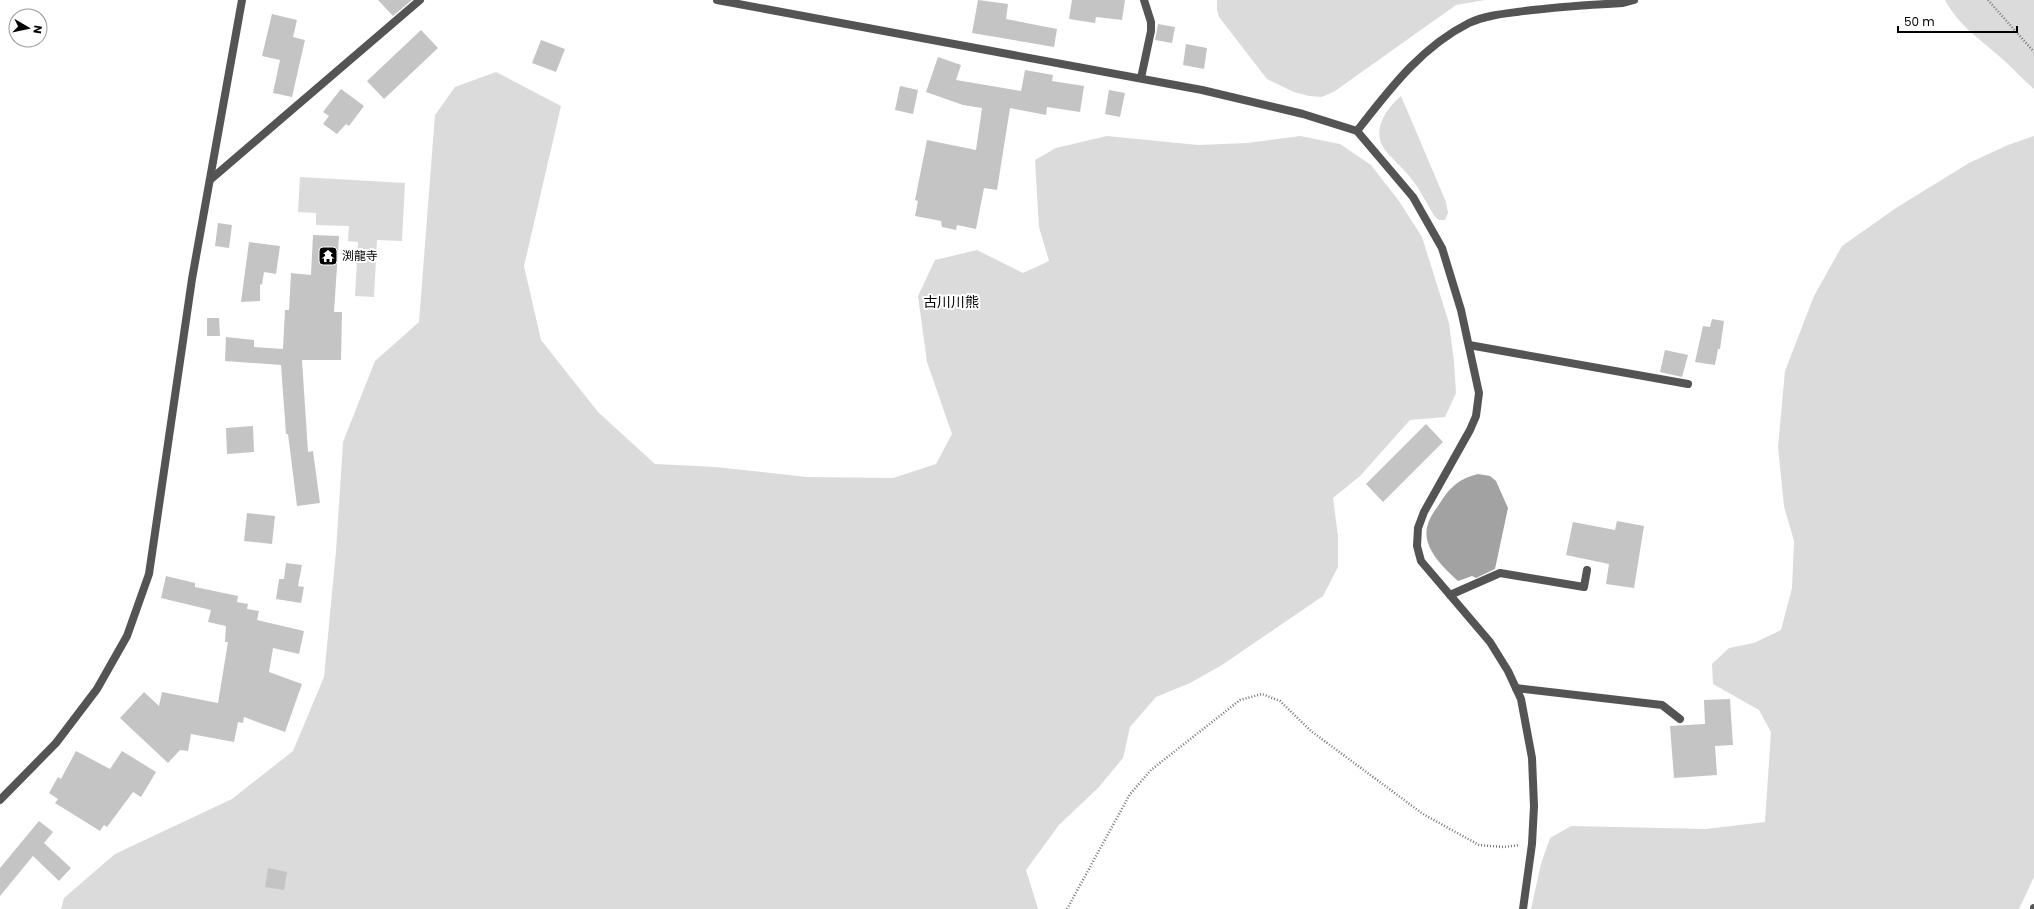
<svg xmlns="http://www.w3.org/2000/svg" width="2034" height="909" font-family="Poppins,'Noto Sans JP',sans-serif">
<rect width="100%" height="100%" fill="#fff"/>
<path fill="#dbdbdb" d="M1217,0H1485L1456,5L1335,91L1322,97L1309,96L1294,92L1267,79L1219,17L1217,10Z
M1945,0H2034V89C2022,79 2012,67 2000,57C1979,38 1960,27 1945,0Z
M496,72L561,106L524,266L541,340L598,412L655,464L716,467L807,477L893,478L936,464L952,434L927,362L918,296L935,260L977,250L1023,273L1049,261L1039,227L1035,160L1056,148L1107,136L1198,145L1247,143L1300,136L1340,144L1371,165L1399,201L1422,237L1449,323L1454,362L1456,393L1445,417L1410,420L1360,476L1333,498L1338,536V567L1323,596L1222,665L1190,683L1156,697L1130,727L1123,758L1099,787L1059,825L1026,870L1038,909H61L64,898L115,854L232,799L293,751L324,677L336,551L343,442L375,361L419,322L435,115L455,87Z
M1401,96L1446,202L1448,213L1445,220H1439L1435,217C1427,204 1420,189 1410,177C1404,169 1387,154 1383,147C1372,128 1388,107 1401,96Z
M2034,136V877L2019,909H1531L1541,864L1550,838L1571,826L1706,829L1765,822L1771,732L1759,710L1713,684L1712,664L1729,648L1754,643L1781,630L1792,588L1794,541L1784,506L1778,447L1785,371L1814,296L1842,246L1896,208L1969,163L2008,145Z
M300,177L405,183L402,241L377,240L374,297L355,296L358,242L348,241L349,226L316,225V213L298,212Z"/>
<path fill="#a2a2a2" d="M1478,474L1490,476L1496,481L1508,508L1495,569L1476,578L1472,576L1458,581C1444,568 1420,547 1428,524C1430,516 1437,508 1442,500C1451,486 1461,478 1478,474Z"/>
<path fill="#c4c4c4" d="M378,0H412L393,16Z
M978,0L1008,4L1006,19L1057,29L1054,47L972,33Z
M1072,0H1125L1122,20L1096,17L1095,23L1069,19Z
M272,14L297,20L293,37L305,40L292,97L273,93L280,60L262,56Z
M1158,24L1175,27L1172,43L1155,40Z
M421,30L438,48L384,99L367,81Z
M541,40L565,49L556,72L532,63Z
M1186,44L1207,48L1204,69L1183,65Z
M938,57L961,65L956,80L1021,91L1025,70L1053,75L1052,81L1084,86L1080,112L1047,107L1046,115L1010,108L997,190L984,188L976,229L957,225L956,230L942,227L941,221L915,216L918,201L915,200L927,140L976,150L982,108L963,105L926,92Z
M900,86L918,90L913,114L895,110Z
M341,89L364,106L349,126L346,124L337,134L323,124L329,116L323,112Z
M1109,90L1125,93L1120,117L1105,114Z
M218,223L232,225L229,248L215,246Z
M313,235L339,236L334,312H342L341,360H302L308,452L313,451L320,503L297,506L288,434H286L281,365L225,361L226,337L254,340V347L283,349L285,310H289L291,273L311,275Z
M249,242L280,246L276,274L264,272L262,285L260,284V301L241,302Z
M207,318H219L220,336H207Z
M1712,319L1724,321L1720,349H1718L1715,365L1695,362L1703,326L1710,327Z
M1665,350L1688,355L1682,377L1660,372Z
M1426,424L1443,442L1383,502L1366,484Z
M253,426L254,452L227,454L226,428Z
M247,513L275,516L272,544L244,541Z
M1617,521L1644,526L1634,588L1606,584L1609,564L1566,555L1573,522L1615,530Z
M286,563L302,565L298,586L304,587L301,603L276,599L279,579H284Z
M166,576L195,583V587L238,596L237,602L248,604L247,609L259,611L257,620L304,631L299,654L273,648L269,672L302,684L285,732L244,717L243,723L238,722L234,742L191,734L188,751L180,750L168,763L120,718L144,692L159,706L162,692L218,703L228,642H225L226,626L208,622L211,610L161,598Z
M1730,699L1733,745L1715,746L1717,775L1674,778L1670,726L1705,724L1704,700Z
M76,751L110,769L122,751L156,772L141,797L133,792L107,827L104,825L100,831L55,803L58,799L49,793L58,777L61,779Z
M39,821L53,832L44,843L71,868L59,881L33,856L0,896V868Z
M268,868L287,872L284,890L265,887Z"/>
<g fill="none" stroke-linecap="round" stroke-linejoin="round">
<path stroke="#767676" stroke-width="2.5" stroke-dasharray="1 2" stroke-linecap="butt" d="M1988,0L2034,52
M1067,909L1130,794L1151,770L1240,700L1262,694L1280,701L1311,731L1423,814L1479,845L1504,847L1520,845"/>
<path stroke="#545454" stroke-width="8" d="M1469,345L1688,384
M1450,595L1500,573L1584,587L1587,570
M1516,688L1662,705L1680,719"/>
<path stroke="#545454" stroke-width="8" d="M717,0L1202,90L1303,114L1357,131L1413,197L1442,248L1461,310L1479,393L1476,416L1470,430L1424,512L1418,528L1417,546L1421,561L1490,642L1508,671L1521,699L1532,758L1534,806L1532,844L1523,909
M1141,78L1151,31V22L1144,0
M1357,131C1389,90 1421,47 1469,23C1484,16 1501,14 1517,12C1552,7 1587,5 1623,3L1634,0
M210,180L420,0"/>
<path stroke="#545454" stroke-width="8" d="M0,800L56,743L97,689L127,636L149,574L192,279L242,0
M2034,909V908"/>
</g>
<defs>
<symbol id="temple-square" viewBox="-11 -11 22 22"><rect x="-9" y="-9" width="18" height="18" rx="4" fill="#000" stroke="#fff"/><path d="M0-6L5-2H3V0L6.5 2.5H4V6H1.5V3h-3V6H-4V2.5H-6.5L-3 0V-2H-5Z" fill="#fff"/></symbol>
</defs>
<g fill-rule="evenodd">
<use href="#temple-square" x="317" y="245" width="22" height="22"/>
</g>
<g text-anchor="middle" stroke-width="4" stroke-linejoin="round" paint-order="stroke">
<g font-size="12" fill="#000" stroke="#fff" text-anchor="start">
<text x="342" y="260">渕龍寺</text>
</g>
<g font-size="14" fill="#000" stroke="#fff">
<text x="951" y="307">古川川熊</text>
</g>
</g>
<g transform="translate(28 28) rotate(99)"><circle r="19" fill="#ffffff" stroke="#999999"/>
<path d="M0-3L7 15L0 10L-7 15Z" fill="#000000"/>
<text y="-6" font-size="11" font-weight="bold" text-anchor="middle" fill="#000000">N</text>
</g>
<path d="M1898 26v6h119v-6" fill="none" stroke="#000000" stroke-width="2"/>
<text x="1904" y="26" font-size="12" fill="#000000" stroke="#ffffff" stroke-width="3" paint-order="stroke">50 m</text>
</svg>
